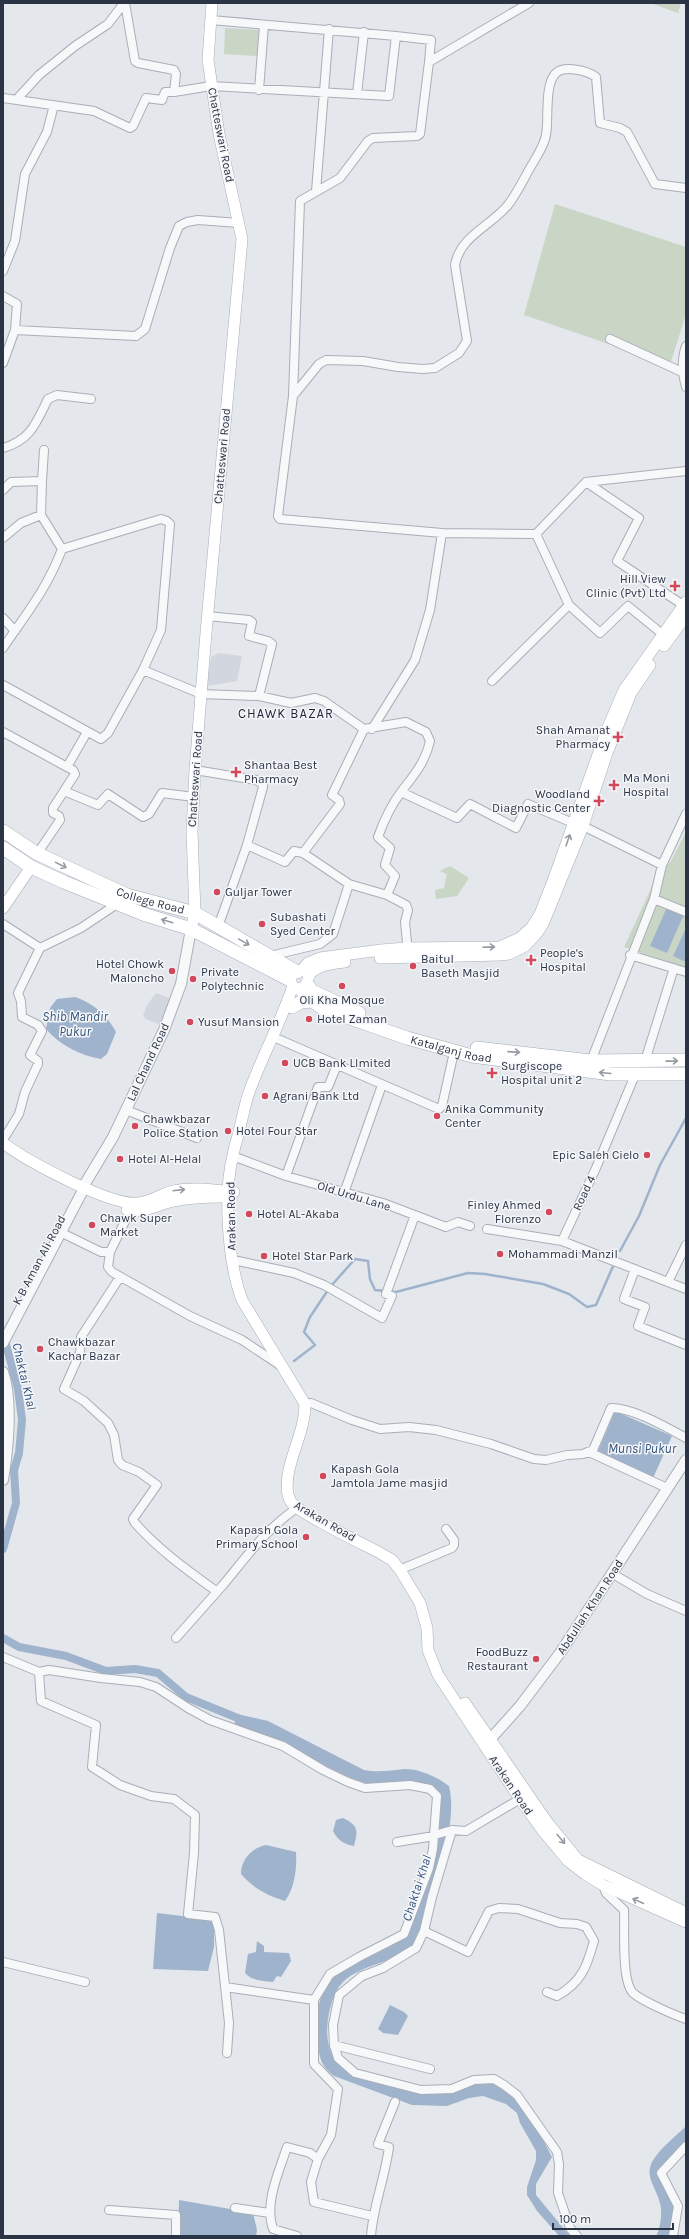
<svg xmlns="http://www.w3.org/2000/svg" width="689" height="2239" font-family="Karla,sans-serif">
<rect width="100%" height="100%" fill="#e4e7ec"/>
<path fill="#d2d6de" d="M219,653L242,656L237,681L207,686L211,657Z
M156,993L173,1000L163,1026L146,1019L143,1016L147,1005Z"/>
<path fill="#c9d6c5" d="M650,3H681L678,13Z
M225,28L259,30L257,56L224,54Z
M555,204L686,247V314L670,365L524,315Z
M686,832V968L624,947L656,878L671,861Z
M450,866L469,878L457,896L436,899L435,890L444,888L447,874L440,871Z"/>
<path fill="#9fb4cc" d="M667,907L684,914L667,953L650,946Z
M686,928V962L673,956Z
M75,997C93,1003 107,1015 116,1032L107,1054L101,1059C79,1055 60,1045 46,1029L50,1008L57,999Z
M615,1411L672,1436L653,1478L598,1451Z
M237,1714L268,1721L364,1770C379,1773 391,1770 405,1769C420,1769 437,1777 449,1786C459,1826 432,1894 420,1933C418,1937 416,1944 413,1946C391,1966 350,1964 336,1992C328,2008 323,2037 332,2054C346,2080 416,2095 443,2094C461,2093 477,2076 496,2083C518,2092 542,2136 552,2157L536,2184V2195L570,2236H559L537,2211L527,2195V2187L536,2160V2151L520,2123L517,2113L506,2104L483,2096L469,2098L447,2106L412,2105L334,2076C319,2065 319,2054 317,2036C313,1970 352,1964 402,1938L431,1864L438,1804L431,1786C406,1778 384,1790 363,1783C318,1765 280,1738 234,1725Z
M343,1818C359,1826 358,1830 354,1846C344,1844 338,1841 333,1831L336,1820Z
M266,1845L296,1852C297,1867 295,1888 285,1901C267,1895 254,1889 241,1874C241,1859 252,1848 266,1845Z
M157,1913L207,1919L214,1922V1947L208,1971L153,1969Z
M257,1941L264,1946V1952L289,1953L291,1961L281,1977L277,1976L273,1982C263,1981 252,1981 245,1973L248,1954L256,1952Z
M390,2005L404,2012L408,2016L398,2035L383,2033L378,2029Z
M686,2126V2142L661,2170L674,2206L670,2236H656C661,2227 663,2209 659,2200C655,2186 645,2177 652,2162C660,2148 675,2137 686,2126Z
M179,2200L253,2213L257,2230L256,2236H178Z"/>
<g fill="none" stroke-linecap="round" stroke-linejoin="round">
<path stroke="#9fb4cc" stroke-width="2.5" d="M620,1251L639,1216L660,1165L686,1118
M331,1286L355,1259L368,1261L370,1279L375,1290L396,1292L468,1273L485,1274L543,1284L569,1294L587,1307L596,1305L614,1264
M294,1361L315,1345L304,1332L310,1317L328,1290"/>
<path stroke="#9fb4cc" stroke-width="8" d="M3,1549L16,1503L14,1470L19,1453L22,1420L18,1389L4,1337
M3,1638L19,1647L66,1656L106,1671L135,1669L158,1673L186,1697L245,1721"/>
<defs>
<path id="minor" d="M125,3L135,61L138,63L174,70L176,74L174,92
M396,36L431,40L429,62
M259,90L264,25
M357,94L364,32
M3,98L94,111L130,128L133,126L146,98L162,100L165,92H174L211,86L389,96L396,36L211,20
M17,99L39,75L75,46L108,24L124,3
M316,191L329,29
M3,271L15,241L25,174L47,132L54,105
M3,296L17,304L15,330
M610,339L682,372
M686,346C681,360 682,373 686,387
M3,363L15,330L136,336L145,329L170,248L179,226L187,222L198,220L239,223
M293,396L300,201L340,178L368,141L373,138L417,136L420,134L429,62L529,3
M3,448C31,440 36,423 48,399L57,395L91,399
M586,482L639,518L617,561L686,607
M3,490L11,482L42,481L44,450
M41,515L42,481
M536,534L442,533L280,519L278,516L293,396L319,364L326,360L363,361L398,367L423,369L435,368L459,353L467,341L455,265C460,236 491,226 508,205C518,192 525,176 533,163C538,154 544,146 546,135C549,120 544,84 556,73C565,65 588,71 596,77L600,123L620,128L627,132L655,184L686,188
M3,538L21,523L41,515L62,549C47,589 26,614 3,648
M207,616L249,620L252,622L249,636L268,641L272,644L259,696
M3,618L15,631
M666,637L628,606L600,633L569,605L536,534L586,482L686,471
M143,670L201,694L259,696L291,703L315,698L324,701L364,729L406,722L426,732L430,741C425,763 414,775 401,792C392,804 383,823 378,837L390,848L385,865L395,876L387,895
M492,681L569,605
M3,685L101,739L108,733L143,670L161,630L170,524L167,521L161,519L62,549
M372,729L415,660L430,610L442,533
M3,732L67,767
M195,770L256,780L263,784V787L247,845L218,927
M64,791L98,805L108,794L143,817L149,814L162,793L194,797
M401,792L457,818L470,804L516,828L528,804L573,823
M583,826L662,865
M247,845L285,862L294,851L303,853L349,884L387,895L406,905L408,910L405,922L408,953
M303,853L340,804L339,800L332,795L364,729
M37,854L60,820L59,816L53,813V808L75,774L73,770L67,767L87,732
M654,899L686,912
M3,924L40,948
M630,955L686,972
M270,956L320,944L333,934L349,884
M278,1039L439,1109L442,1106L454,1052
M591,1061L654,899L662,865L686,814
M645,1061L674,968
M126,1110L197,1138
M3,1140L19,1114L25,1092L38,1064V1061L30,1055L42,1031L38,1025L22,1017L21,1001L18,993L40,948L81,928L117,904
M238,1158L286,1176L383,1203L446,1227L458,1222L470,1226
M286,1176L318,1087H328L337,1065
M344,1193L382,1085
M129,1207L130,1211L110,1252L108,1267L112,1272L190,1316L242,1340L281,1366
M487,1229L562,1241L596,1168L635,1075
M60,1232L101,1252H110
M562,1241L686,1289
M238,1261L294,1273L324,1285L382,1318L392,1296L386,1294L389,1286L415,1215
M635,1269L624,1299L645,1307L638,1326L686,1345
M120,1277L81,1337L80,1353L64,1389L84,1401L108,1423L114,1435L118,1460L122,1465L139,1472L157,1485L133,1519L135,1523C159,1550 187,1570 216,1591
M668,1282L686,1245
M305,1404L311,1403L352,1420L380,1429L409,1427L436,1430L491,1444L534,1459L546,1460L567,1455L583,1454L593,1450L611,1408C634,1408 666,1427 686,1438
M589,1452L667,1488
M404,1568L452,1548L454,1545V1540L446,1529
M613,1574L647,1594L686,1611
M176,1638C192,1620 208,1602 223,1585C248,1555 265,1530 298,1507
M3,1657L39,1672L49,1670L101,1678L140,1682L156,1687L188,1708L210,1720L283,1746L323,1770L348,1782L365,1788L410,1785L430,1789L437,1796L433,1849L429,1868L404,1934L359,1957L330,1974L314,2000V2064L338,2089L331,2135L318,2159L311,2182L314,2202L372,2216
M39,1672L41,1701L96,1725L92,1767L120,1785L151,1796L174,1799L195,1815L194,1853L188,1914L215,1917L219,1930L229,2023L227,2053
M397,1842L428,1837L452,1830L466,1831L520,1799
M603,1885L606,1893L624,1910C625,1929 621,1980 633,1993C642,2001 674,2015 686,2019
M424,1931L432,1897L452,1830
M3,1962L85,1982
M225,1987L314,2000
M547,1992L557,1996C582,1982 587,1966 594,1941L586,1927L577,1924L560,1923L518,1909L499,1908L489,1911L468,1952L424,1931L416,1948L383,1968L362,1976L339,1995L333,2025L334,2045L338,2058L355,2073L421,2090L452,2089L474,2080L494,2079L504,2085L517,2095L557,2152L559,2164L558,2193L570,2228L577,2236
M334,2045L430,2069
M235,2208L270,2213
M109,2210L176,2215V2236
M297,2236L273,2229C264,2203 279,2172 287,2147L310,2153L318,2159
M371,2236C373,2206 385,2178 389,2147L378,2144L395,2102
M673,2236L678,2206L661,2173L686,2146"/>
<path id="tertiary" d="M83,1187L113,1137L164,1030L181,984L191,929
M3,1343L82,1192
M3,1372C13,1400 8,1450 3,1480
M486,1744L520,1706L560,1653L686,1460"/>
<path id="secondary" d="M664,646L686,616
M3,908L31,867
M191,929L195,913L192,832L195,770L206,633L242,239L219,134L208,60L212,3
M380,958L500,955L509,954L525,946L537,933L543,924L583,826L607,753L631,693L650,665
M301,971L308,963L320,958L381,950L406,948L500,947L520,938L532,927L540,914L553,881L606,732L624,690L686,602
M308,978C312,965 333,963 345,962
M293,986C281,1021 264,1053 251,1087C246,1099 244,1111 241,1123C239,1134 235,1144 233,1155C223,1194 228,1262 242,1300L305,1404C305,1429 292,1451 288,1475C287,1484 286,1494 291,1502C297,1512 365,1545 380,1553L392,1560L400,1570L420,1603L427,1628L428,1650L438,1675L520,1799L543,1831L568,1861L585,1874L603,1885L686,1922
M3,1143C27,1161 110,1206 138,1203C151,1202 161,1194 173,1191C192,1187 214,1190 234,1192
M127,1210C143,1214 158,1204 173,1201C189,1198 204,1197 220,1197
M465,1703L547,1822L578,1860L686,1913"/>
<g id="primary">
<path id="s1" d="M3,831L36,853L127,895L195,913L297,972"/>
<path d="M3,848L31,867L64,882L143,914L191,929L290,980"/>
<path d="M307,984L312,991L359,1013"/>
<path id="s2" d="M300,989L312,1001L324,1009L407,1038L472,1056L611,1074H686"/>
<path d="M292,1007L301,1002L312,1001"/>
<path d="M477,1048L591,1061L686,1060"/>
</g>
</defs>
<use href="#minor" stroke="#a9aeb7" stroke-width="10"/>
<use href="#tertiary" stroke="#a9aeb7" stroke-width="12"/>
<use href="#secondary" stroke="#a9aeb7" stroke-width="12"/>
<use href="#primary" stroke="#a3abb8" stroke-width="14"/>
<use href="#minor" stroke="#f7f8fa" stroke-width="8"/>
<use href="#tertiary" stroke="#f7f8fa" stroke-width="10"/>
<use href="#secondary" stroke="#fff" stroke-width="11"/>
<use href="#primary" stroke="#fff" stroke-width="13"/>
</g>
<defs><path id="oneway-shaft" d="M-6 0H5M1.5-3L5.5 0L1.5 3" fill="none" stroke-width="1.6" stroke-linecap="round" stroke-linejoin="round"/></defs>
<g stroke="#959aa2">
<use href="#oneway-shaft" transform="translate(568 840) rotate(-71)"/>
<use href="#oneway-shaft" transform="translate(61 865) rotate(26)"/>
<use href="#oneway-shaft" transform="translate(167 921) rotate(-163)"/>
<use href="#oneway-shaft" transform="translate(244 942) rotate(29)"/>
<use href="#oneway-shaft" transform="translate(489 947) rotate(-2)"/>
<use href="#oneway-shaft" transform="translate(514 1052) rotate(4)"/>
<use href="#oneway-shaft" transform="translate(672 1061) rotate(-1)"/>
<use href="#oneway-shaft" transform="translate(605 1073) rotate(-175)"/>
<use href="#oneway-shaft" transform="translate(179 1190) rotate(-7)"/>
<use href="#oneway-shaft" transform="translate(561 1839) rotate(50)"/>
<use href="#oneway-shaft" transform="translate(638 1901) rotate(-155)"/>
</g>
<g fill="#d1495b" stroke="#f4f6f9" stroke-width="1.5">
<path d="M673 580h4v4h4v4h-4v4h-4v-4h-4v-4h4z"/>
<path d="M616 731h4v4h4v4h-4v4h-4v-4h-4v-4h4z"/>
<path d="M234 766h4v4h4v4h-4v4h-4v-4h-4v-4h4z"/>
<path d="M612 779h4v4h4v4h-4v4h-4v-4h-4v-4h4z"/>
<path d="M597 795h4v4h4v4h-4v4h-4v-4h-4v-4h4z"/>
<circle cx="217" cy="892" r="4"/>
<circle cx="262" cy="924" r="4"/>
<path d="M529 954h4v4h4v4h-4v4h-4v-4h-4v-4h4z"/>
<circle cx="413" cy="966" r="4"/>
<circle cx="172" cy="971" r="4"/>
<circle cx="193" cy="979" r="4"/>
<circle cx="342" cy="986" r="4"/>
<circle cx="309" cy="1019" r="4"/>
<circle cx="190" cy="1022" r="4"/>
<circle cx="285" cy="1063" r="4"/>
<path d="M490 1067h4v4h4v4h-4v4h-4v-4h-4v-4h4z"/>
<circle cx="265" cy="1096" r="4"/>
<circle cx="437" cy="1116" r="4"/>
<circle cx="135" cy="1126" r="4"/>
<circle cx="228" cy="1131" r="4"/>
<circle cx="647" cy="1155" r="4"/>
<circle cx="120" cy="1159" r="4"/>
<circle cx="549" cy="1212" r="4"/>
<circle cx="249" cy="1214" r="4"/>
<circle cx="92" cy="1225" r="4"/>
<circle cx="500" cy="1254" r="4"/>
<circle cx="264" cy="1256" r="4"/>
<circle cx="40" cy="1349" r="4"/>
<circle cx="323" cy="1476" r="4"/>
<circle cx="306" cy="1537" r="4"/>
<circle cx="536" cy="1659" r="4"/>
</g>
<g text-anchor="middle" stroke-width="3" stroke-linejoin="round" paint-order="stroke">
<g font-size="12" fill="#2b3445" stroke="#f4f6f9">
<text transform="translate(221 135) rotate(79)" y="4">Chatteswari Road</text>
<text transform="translate(222 456) rotate(-85)" y="4">Chatteswari Road</text>
<text transform="translate(195 779) rotate(-86)" y="4">Chatteswari Road</text>
<text dy="4" stroke="none"><textPath href="#s1" startOffset="164">College Road</textPath></text>
<text dy="4" stroke="none"><textPath href="#s2" startOffset="165">Katalganj Road</textPath></text>
<text transform="translate(148 1062) rotate(-65)" y="4">Lal Chand Road</text>
<text transform="translate(584 1193) rotate(-65)" y="4">Road 4</text>
<text transform="translate(354 1196) rotate(17)" y="4">Old Urdu Lane</text>
<text transform="translate(231 1216) rotate(-91)" y="4">Arakan Road</text>
<text transform="translate(39 1260) rotate(-62)" y="4">K B Aman Ali Road</text>
<text transform="translate(325 1521) rotate(30)" y="4">Arakan Road</text>
<text transform="translate(590 1607) rotate(-57)" y="4">Abdullah Khan Road</text>
<text transform="translate(511 1785) rotate(56)" y="4">Arakan Road</text>
</g>
<g font-size="12" fill="#2b3445" stroke="#f4f6f9" text-anchor="start">
<text x="666" y="583" text-anchor="end">Hill View<tspan x="666" dy="14">Clinic (Pvt) Ltd</tspan></text>
<text x="610" y="734" text-anchor="end">Shah Amanat<tspan x="610" dy="14">Pharmacy</tspan></text>
<text x="244" y="769">Shantaa Best<tspan x="244" dy="14">Pharmacy</tspan></text>
<text x="623" y="782">Ma Moni<tspan x="623" dy="14">Hospital</tspan></text>
<text x="590" y="798" text-anchor="end">Woodland<tspan x="590" dy="14">Diagnostic Center</tspan></text>
<text x="225" y="896">Guljar Tower</text>
<text x="270" y="921">Subashati<tspan x="270" dy="14">Syed Center</tspan></text>
<text x="540" y="957">People's<tspan x="540" dy="14">Hospital</tspan></text>
<text x="421" y="963">Baitul<tspan x="421" dy="14">Baseth Masjid</tspan></text>
<text x="164" y="968" text-anchor="end">Hotel Chowk<tspan x="164" dy="14">Maloncho</tspan></text>
<text x="201" y="976">Private<tspan x="201" dy="14">Polytechnic</tspan></text>
<text x="342" y="1004" text-anchor="middle">Oli Kha Mosque</text>
<text x="317" y="1023">Hotel Zaman</text>
<text x="198" y="1026">Yusuf Mansion</text>
<text x="293" y="1067">UCB Bank LImited</text>
<text x="501" y="1070">Surgiscope<tspan x="501" dy="14">Hospital unit 2</tspan></text>
<text x="273" y="1100">Agrani Bank Ltd</text>
<text x="445" y="1113">Anika Community<tspan x="445" dy="14">Center</tspan></text>
<text x="143" y="1123">Chawkbazar<tspan x="143" dy="14">Police Station</tspan></text>
<text x="236" y="1135">Hotel Four Star</text>
<text x="639" y="1159" text-anchor="end">Epic Saleh Cielo</text>
<text x="128" y="1163">Hotel Al-Helal</text>
<text x="541" y="1209" text-anchor="end">Finley Ahmed<tspan x="541" dy="14">Florenzo</tspan></text>
<text x="257" y="1218">Hotel AL-Akaba</text>
<text x="100" y="1222">Chawk Super<tspan x="100" dy="14">Market</tspan></text>
<text x="508" y="1258">Mohammadi Manzil</text>
<text x="272" y="1260">Hotel Star Park</text>
<text x="48" y="1346">Chawkbazar<tspan x="48" dy="14">Kachar Bazar</tspan></text>
<text x="331" y="1473">Kapash Gola<tspan x="331" dy="14">Jamtola Jame masjid</tspan></text>
<text x="298" y="1534" text-anchor="end">Kapash Gola<tspan x="298" dy="14">Primary School</tspan></text>
<text x="528" y="1656" text-anchor="end">FoodBuzz<tspan x="528" dy="14">Restaurant</tspan></text>
</g>
<g font-size="13" letter-spacing="1" fill="#1d2536" stroke="#f4f6f9">
<text x="286" y="718">CHAWK BAZAR</text>
</g>
<g font-size="13" font-style="italic" fill="#34527a" stroke="#f4f6f9">
<text x="75" y="1021">Shib Mandir<tspan x="75" dy="15">Pukur</tspan></text>
<text transform="translate(25 1376) rotate(77)" y="5">Chaktai Khal</text>
<text x="642" y="1453">Munsi Pukur</text>
<text transform="translate(416 1888) rotate(-72)" y="5">Chaktai Khal</text>
</g>
</g>
<rect width="689" height="2239" fill="none" stroke="#2b3445" stroke-width="8"/>
<path d="M553 2223v6h120v-6" fill="none" stroke="#2b3445" stroke-width="2"/>
<text x="559" y="2223" font-size="12" fill="#2b3445" stroke="#f4f6f9" stroke-width="3" paint-order="stroke">100 m</text>
</svg>
